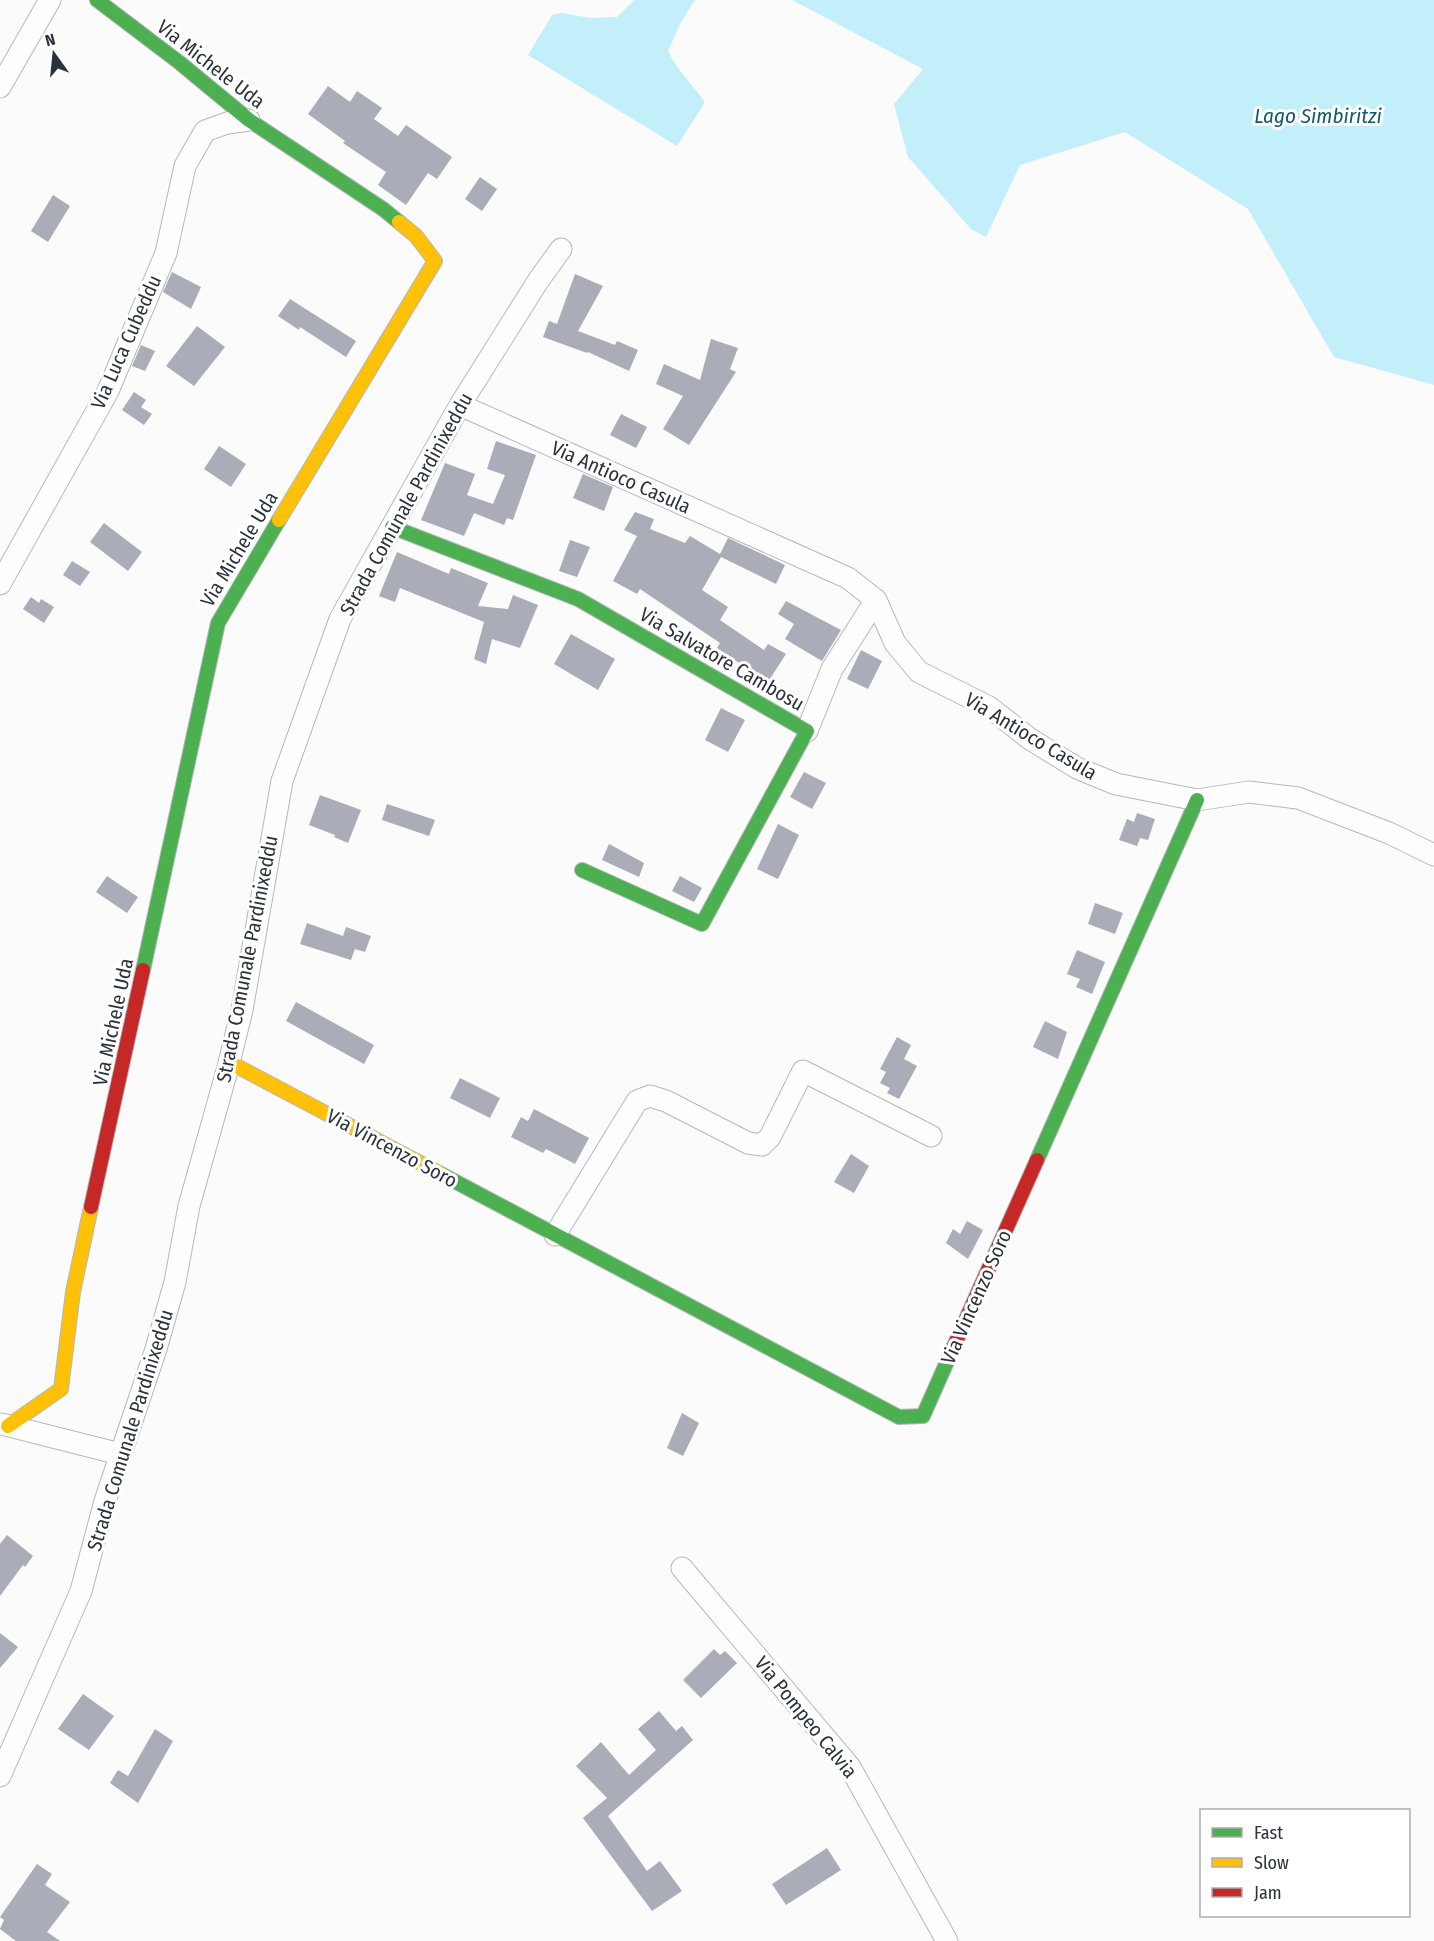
<svg xmlns="http://www.w3.org/2000/svg" width="1434" height="1941" font-family="'Fira Sans Condensed',sans-serif">
<rect width="100%" height="100%" fill="#fbfbfb"/>
<path fill="#c2effa" d="M634,0H695L681,22L668,51C677,70 693,85 705,102L677,146L528,55L552,15L562,13L591,18L617,17Z
M792,0H1434V385L1334,357L1248,209L1125,132L1020,165L986,237L971,229L908,157L894,104L923,69Z"/>
<path fill="#aaacb7" d="M328,86L350,102L357,91L382,108L374,119L398,136L406,125L452,157L437,179L428,173L406,205L378,185L386,172L343,143L345,141L308,114Z
M480,177L497,189L482,211L465,199Z
M53,195L70,206L48,242L31,231Z
M172,272L201,287L191,309L163,292Z
M575,274L603,286L578,331L615,345L617,341L638,350L629,371L588,352L587,353L543,337L549,321L557,324Z
M290,299L356,341L346,357L300,327L299,330L278,316Z
M197,326L225,347L194,386L166,366Z
M711,339L738,348L730,369L736,372L689,445L663,429L683,396L656,384L664,364L700,380Z
M141,345L155,351L145,371L132,366Z
M134,392L146,400L141,407L152,414L144,425L122,410Z
M621,414L647,427L636,448L610,435Z
M496,441L536,455L513,520L507,518L504,525L474,513L464,536L421,520L445,463L475,474L467,495L493,504L505,475L487,469Z
M219,446L246,464L231,487L204,469Z
M583,474L613,487L604,511L573,498Z
M635,512L654,519L650,529L685,543L690,536L720,554L728,538L785,565L776,584L721,557L702,590L728,607L720,620L764,650L768,644L786,654L766,685L749,675L751,671L717,648L720,643L640,589L637,594L613,581L637,536L624,530Z
M104,523L142,552L128,571L90,542Z
M570,540L590,547L577,577L559,571Z
M397,552L449,574L451,568L488,583L478,606L508,609L513,595L538,605L520,648L492,639L486,664L474,659L484,622L400,588L395,602L379,596Z
M72,561L90,572L80,586L63,575Z
M31,597L39,603L41,599L54,607L44,623L23,609Z
M786,601L841,630L822,661L785,639L794,624L778,614Z
M571,634L615,659L598,690L554,664Z
M861,650L882,661L868,689L847,679Z
M721,708L745,720L728,752L705,740Z
M804,772L826,783L812,809L790,797Z
M320,795L361,810L348,843L334,837L335,835L309,825Z
M387,804L435,820L429,836L382,820Z
M1137,813L1155,819L1148,840L1140,838L1137,846L1119,840L1127,819L1134,822Z
M778,824L799,835L778,879L757,869Z
M609,844L644,863L639,877L602,860Z
M107,876L138,897L127,913L96,892Z
M680,876L702,888L694,902L672,891Z
M1095,903L1123,913L1115,934L1088,924Z
M307,923L343,936L346,927L371,936L365,952L355,949L351,960L300,944Z
M1077,950L1105,962L1092,994L1076,987L1080,979L1067,974Z
M296,1002L374,1045L364,1064L286,1021Z
M1045,1021L1067,1032L1058,1059L1033,1047Z
M897,1037L911,1045L904,1059L917,1066L899,1099L887,1093L890,1088L880,1083L886,1072L880,1069Z
M460,1078L500,1098L490,1118L450,1098Z
M534,1109L589,1138L575,1164L546,1149L543,1153L511,1137L521,1117L528,1121Z
M851,1154L869,1166L854,1193L834,1182Z
M967,1221L983,1230L968,1259L946,1243L953,1229L960,1234Z
M682,1413L699,1423L683,1456L667,1448Z
M7,1535L33,1556L25,1567L23,1565L0,1596V1544Z
M0,1633L18,1647L0,1668Z
M714,1649L720,1655L725,1651L737,1663L701,1698L683,1680Z
M83,1694L114,1716L89,1750L58,1729Z
M659,1711L676,1731L682,1726L693,1740L608,1816L647,1871L660,1861L682,1891L652,1911L583,1818L607,1798L576,1766L601,1742L629,1775L656,1750L638,1729Z
M155,1729L173,1741L138,1803L110,1783L118,1770L128,1776Z
M827,1848L841,1870L786,1905L772,1884Z
M37,1864L52,1874L45,1885L70,1902L47,1932L60,1941H16L0,1929L4,1920L0,1917Z"/>
<g fill="none" stroke-linecap="round" stroke-linejoin="round">
<defs>
<path id="street" d="M0,87L50,0
M460,405L848,578L876,600L832,669L807,731
M0,584L108,391L166,253L185,166L205,131L227,123L249,120
M876,600L895,643L919,672L989,707L1030,739L1077,768L1116,784L1197,800L1249,792L1298,798L1389,833L1434,855
M555,1235L637,1101L650,1096L666,1101L748,1143L762,1145L770,1137L803,1071L931,1136
M1,1424L120,1454
M682,1568L850,1767L947,1941
M0,1776L81,1591L105,1501L156,1349L175,1282L189,1206L228,1067L242,1010L282,781L340,619L460,405L538,281L561,249"/>
<path id="fast" d="M97,0L180,63L249,120L383,209L399,222
M392,527L578,599L807,731L702,924L582,870
M143,970L218,623L279,520
M1037,1160L1197,800
M441,1174L899,1417L923,1416L954,1346"/>
<path id="slow" d="M279,520L435,261L416,236L399,222
M229,1062L441,1174
M8,1426L61,1389L73,1292L91,1207"/>
<path id="jam" d="M91,1207L143,970
M954,1346L1037,1160"/>
</defs>
<use href="#street" stroke="#b5b8bc" stroke-width="23"/>
<use href="#fast" stroke="#b5b8bc" stroke-width="16"/>
<use href="#slow" stroke="#b5b8bc" stroke-width="16"/>
<use href="#jam" stroke="#b5b8bc" stroke-width="16"/>
<use href="#street" stroke="#fefefe" stroke-width="21"/>
<use href="#fast" stroke="#4caf50" stroke-width="14"/>
<use href="#slow" stroke="#ffc107" stroke-width="14"/>
<use href="#jam" stroke="#c62828" stroke-width="14"/>
</g>
<g text-anchor="middle" stroke-width="6" stroke-linejoin="round" paint-order="stroke">
<g font-size="20" fill="#2b323b" stroke="#fff">
<text transform="translate(211 64) rotate(38)" y="7">Via Michele Uda</text>
<text transform="translate(126 342) rotate(-66)" y="7">Via Luca Cubeddu</text>
<text transform="translate(621 477) rotate(24)" y="7">Via Antioco Casula</text>
<text transform="translate(406 504) rotate(-61)" y="7">Strada Comunale Pardinixeddu</text>
<text transform="translate(239 549) rotate(-59)" y="7">Via Michele Uda</text>
<text transform="translate(722 659) rotate(30)" y="7">Via Salvatore Cambosu</text>
<text transform="translate(1031 736) rotate(31)" y="7">Via Antioco Casula</text>
<text transform="translate(247 959) rotate(-79)" y="7">Strada Comunale Pardinixeddu</text>
<text transform="translate(113 1022) rotate(-78)" y="7">Via Michele Uda</text>
<text transform="translate(392 1148) rotate(28)" y="7">Via Vincenzo Soro</text>
<text transform="translate(976 1297) rotate(-66)" y="7">Via Vincenzo Soro</text>
<text transform="translate(130 1430) rotate(-73)" y="7">Strada Comunale Pardinixeddu</text>
<text transform="translate(806 1717) rotate(51)" y="7">Via Pompeo Calvia</text>
</g>
<g font-size="21" font-style="italic" fill="#145967" stroke="#fff">
<text x="1318" y="123">Lago Simbiritzi</text>
</g>
</g>
<rect x="1200" y="1809" width="210" height="108" fill="#ffffff" stroke="#aaadb1" stroke-width="1.5"/>
<rect x="1212" y="1828" width="30" height="9" fill="#4caf50" stroke="#aaadb1" stroke-width="1.5"/>
<text x="1254" y="1839" font-size="18" fill="#2b323b">Fast</text>
<rect x="1212" y="1858" width="30" height="9" fill="#ffc107" stroke="#aaadb1" stroke-width="1.5"/>
<text x="1254" y="1869" font-size="18" fill="#2b323b">Slow</text>
<rect x="1212" y="1888" width="30" height="9" fill="#c62828" stroke="#aaadb1" stroke-width="1.5"/>
<text x="1254" y="1899" font-size="18" fill="#2b323b">Jam</text>
<g transform="translate(54 54) rotate(345)" stroke="#ffffff" stroke-width="4.5" paint-order="stroke">
<path d="M0-4.5L10 22L0 15L-10 22Z" fill="#2b323b"/>
<text y="-9" font-size="16" font-weight="bold" text-anchor="middle" fill="#2b323b">N</text>
</g>
</svg>
